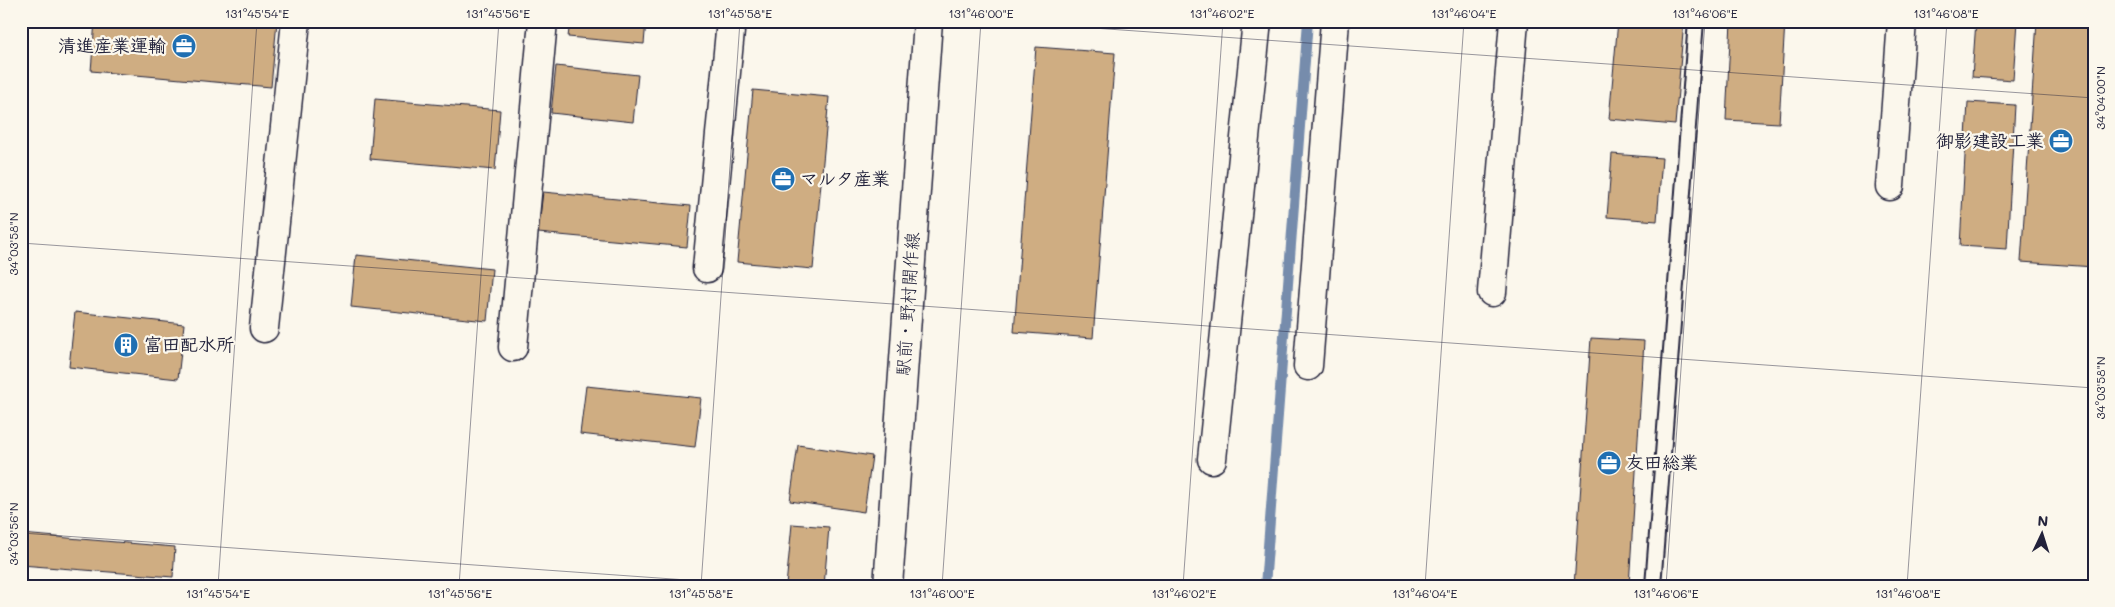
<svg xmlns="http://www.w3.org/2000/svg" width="2115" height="607" font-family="Mali,'Klee One',sans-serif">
<rect width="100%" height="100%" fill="#fbf7ec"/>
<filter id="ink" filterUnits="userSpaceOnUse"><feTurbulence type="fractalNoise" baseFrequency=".02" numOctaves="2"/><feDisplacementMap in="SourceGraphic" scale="10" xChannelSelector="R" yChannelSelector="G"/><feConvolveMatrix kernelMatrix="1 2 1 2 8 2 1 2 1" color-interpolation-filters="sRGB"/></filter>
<g filter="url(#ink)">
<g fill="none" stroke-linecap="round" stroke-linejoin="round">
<path stroke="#768cac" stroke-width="10" d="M1265,586L1308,21"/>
</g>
<path fill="#cfad82" stroke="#22223b" d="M95,21H277L271,87L91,71Z
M570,21H646L644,44L568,37Z
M1618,21H1684L1675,125L1609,119Z
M1731,21H1785L1779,123L1726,120Z
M1976,21H2017L2013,80L1972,77Z
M2037,21H2094V267L2021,262Z
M1036,47L1115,53L1093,338L1014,332Z
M556,66L638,75L633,122L551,113Z
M753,90L829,97L813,269L737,262Z
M375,99L500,110L495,170L370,159Z
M1968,102L2015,105L2007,249L1960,246Z
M1612,154L1662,158L1657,221L1607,217Z
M543,192L691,206L687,247L538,233Z
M356,255L492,269L487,321L351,307Z
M75,312L184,324L178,379L69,367Z
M1591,338L1644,341L1629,586H1574Z
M586,386L701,398L695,447L580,434Z
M798,445L872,456L864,512L790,501Z
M792,524L829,527L824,586H786Z
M21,534L175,547L173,577L21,565Z"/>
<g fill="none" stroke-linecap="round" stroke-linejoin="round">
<defs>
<path id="service" d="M1653,586L1696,21"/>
<path id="minor" d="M1890,186L1902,21
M707,268L731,21
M1492,292L1514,21
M264,328L296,21
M513,347L543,21
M1308,366L1335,21
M1212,459L1257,21"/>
<path id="tertiary" d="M888,586L928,21"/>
</defs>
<use href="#service" stroke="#22223b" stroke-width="18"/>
<use href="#minor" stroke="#22223b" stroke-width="31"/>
<use href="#tertiary" stroke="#22223b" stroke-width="31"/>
<use href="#service" stroke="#fbf7ec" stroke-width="14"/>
<use href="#minor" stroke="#fbf7ec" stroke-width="28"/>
<use href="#tertiary" stroke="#fbf7ec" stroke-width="28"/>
</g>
</g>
<path fill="none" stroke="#22223b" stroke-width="1" stroke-opacity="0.45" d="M993,21L2094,98M21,243L2094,388M21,533L772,586M218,586L257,21M459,586L499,21M701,586L740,21M942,586L981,21M1183,586L1223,21M1425,586L1464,21M1666,586L1705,21M1907,586L1947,21"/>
<defs>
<symbol id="office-disc" viewBox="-11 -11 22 22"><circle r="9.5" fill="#1f6fb2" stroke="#fbf7ec"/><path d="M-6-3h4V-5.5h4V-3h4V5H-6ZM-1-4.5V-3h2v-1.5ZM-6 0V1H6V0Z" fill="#fff"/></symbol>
<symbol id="building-disc" viewBox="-11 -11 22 22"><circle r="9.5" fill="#1f6fb2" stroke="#fbf7ec"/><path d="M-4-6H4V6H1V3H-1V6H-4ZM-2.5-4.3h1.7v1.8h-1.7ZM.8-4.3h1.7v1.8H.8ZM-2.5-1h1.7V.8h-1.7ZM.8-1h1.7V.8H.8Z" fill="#fff"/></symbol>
</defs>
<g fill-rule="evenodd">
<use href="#office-disc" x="170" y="32" width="28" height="28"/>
<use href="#office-disc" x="2047" y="127" width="28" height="28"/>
<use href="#office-disc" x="769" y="165" width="28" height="28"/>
<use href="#building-disc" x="112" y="331" width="28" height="28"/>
<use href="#office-disc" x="1595" y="449" width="28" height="28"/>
</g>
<g text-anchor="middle" stroke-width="4.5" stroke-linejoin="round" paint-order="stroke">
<g font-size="18" font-weight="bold" fill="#22223b" stroke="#fbf7ec" text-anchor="start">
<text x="166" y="52" text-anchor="end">清進産業運輸</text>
<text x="2044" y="147" text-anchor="end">御影建設工業</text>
<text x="800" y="185">マルタ産業</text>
<text x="144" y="351">富田配水所</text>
<text x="1626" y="469">友田総業</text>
</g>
<g font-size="18" fill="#22223b" stroke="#fbf7ec">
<text transform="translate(908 304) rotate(-86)" y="6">駅前・野村開作線</text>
</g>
</g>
<rect width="2115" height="607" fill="none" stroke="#fbf7ec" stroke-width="55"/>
<g transform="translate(2042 534) rotate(4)" stroke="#fbf7ec" stroke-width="4" paint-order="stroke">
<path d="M0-4L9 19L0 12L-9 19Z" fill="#22223b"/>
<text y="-8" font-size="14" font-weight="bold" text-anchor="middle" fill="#22223b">N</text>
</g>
<rect x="28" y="28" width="2060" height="552" fill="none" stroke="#22223b" stroke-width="2"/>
<g font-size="12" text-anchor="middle" fill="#22223b">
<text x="257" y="18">131°45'54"E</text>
<text x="498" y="18">131°45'56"E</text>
<text x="740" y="18">131°45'58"E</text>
<text x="981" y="18">131°46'00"E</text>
<text x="1222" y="18">131°46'02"E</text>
<text x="1464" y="18">131°46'04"E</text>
<text x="1705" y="18">131°46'06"E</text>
<text x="1946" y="18">131°46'08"E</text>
<text transform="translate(2101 98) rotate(-90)" y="4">34°04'00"N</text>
<text transform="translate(14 244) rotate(-90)" y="4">34°03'58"N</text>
<text transform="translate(2101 388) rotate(-90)" y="4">34°03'58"N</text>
<text transform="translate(14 534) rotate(-90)" y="4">34°03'56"N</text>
<text x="218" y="598">131°45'54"E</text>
<text x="460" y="598">131°45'56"E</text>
<text x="701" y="598">131°45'58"E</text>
<text x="942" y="598">131°46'00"E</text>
<text x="1184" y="598">131°46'02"E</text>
<text x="1425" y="598">131°46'04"E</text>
<text x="1666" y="598">131°46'06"E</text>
<text x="1908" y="598">131°46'08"E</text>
</g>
</svg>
